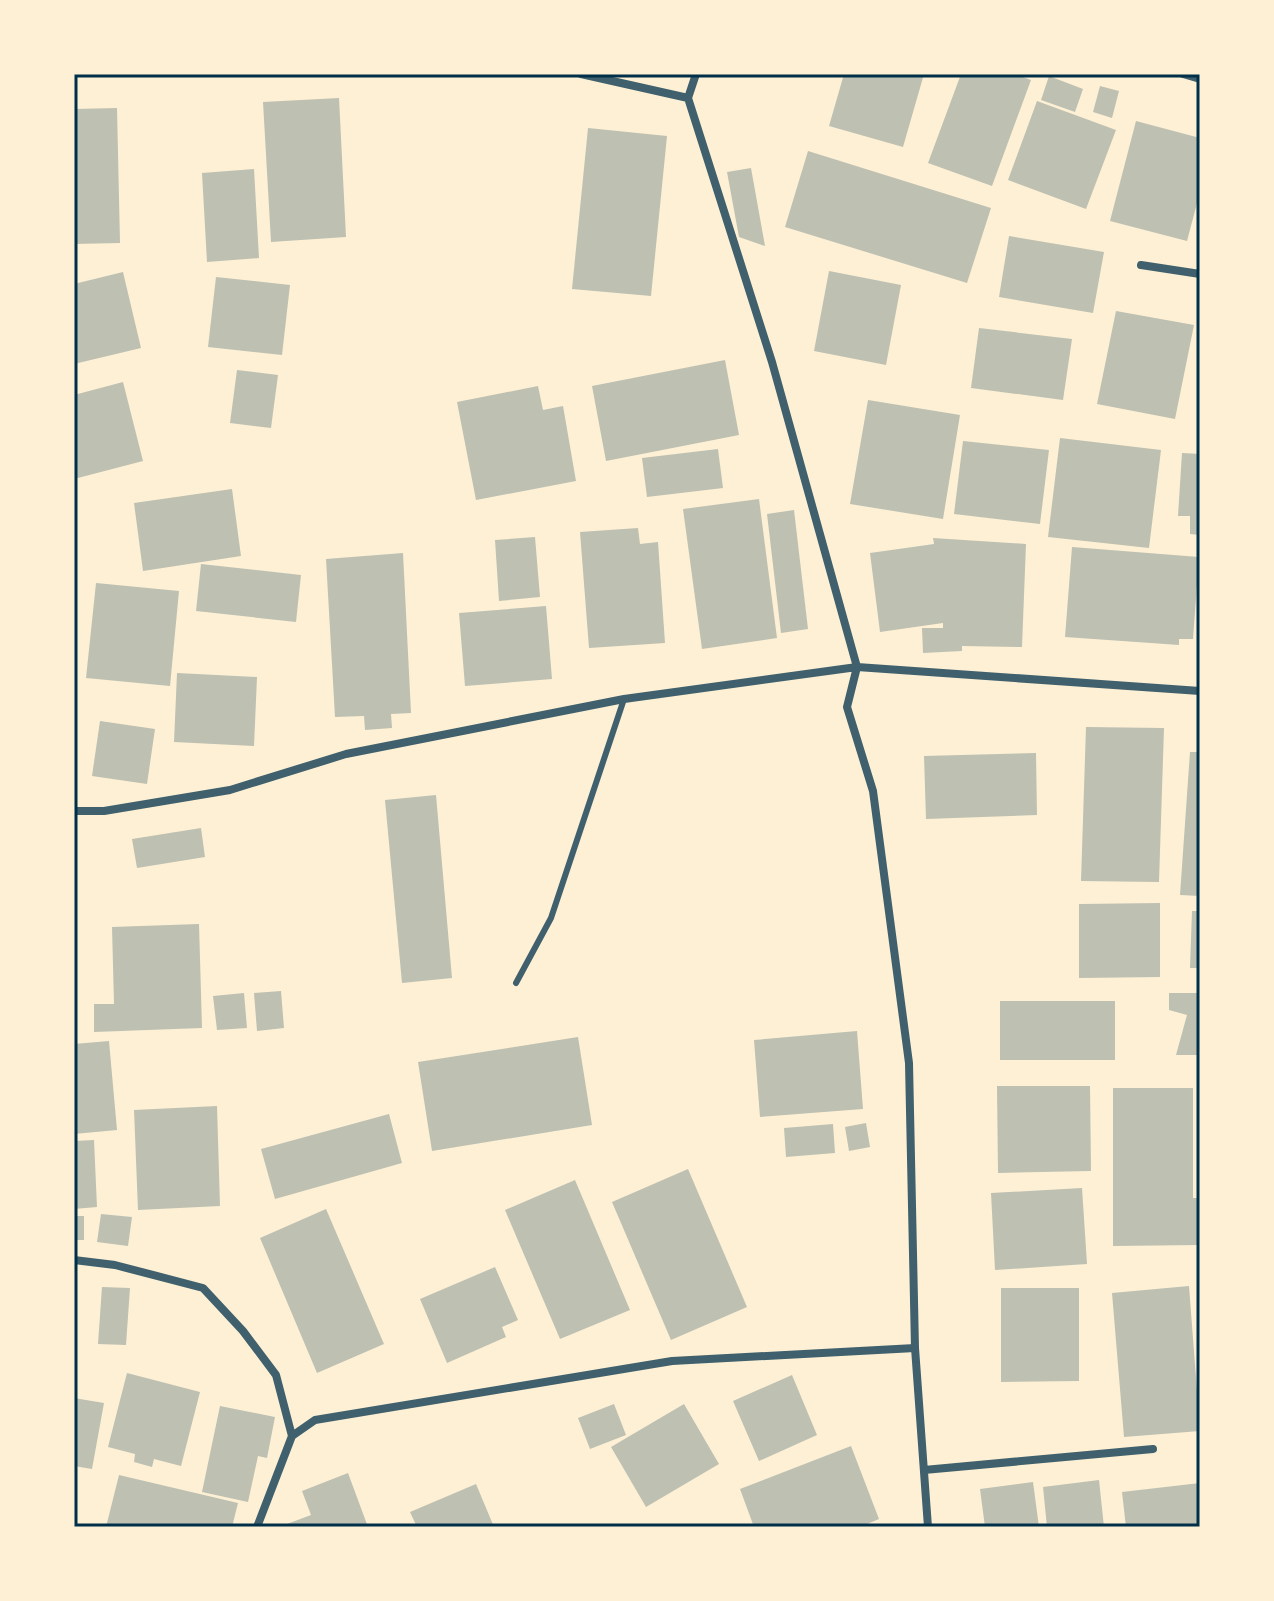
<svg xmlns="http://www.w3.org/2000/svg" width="1274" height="1601" font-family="'Source Serif 4',serif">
<rect width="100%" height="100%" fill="#fdf0d5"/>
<path fill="#bec0b2" d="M844,74H924L903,147L829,126Z
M961,74H1015L1031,80L992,186L928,163Z
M1049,76L1083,89L1075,112L1041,100Z
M1100,86L1119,91L1112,118L1093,112Z
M339,98L346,237L271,242L263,102Z
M1037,101L1116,130L1086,209L1008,180Z
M117,108L120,243L74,244V109Z
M1136,121L1200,138V192L1187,241L1110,221Z
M588,128L667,136L651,296L572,289Z
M808,151L991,208L967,283L785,227Z
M751,168L765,246L739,237L727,172Z
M254,169L259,258L207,262L202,173Z
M1009,236L1104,252L1093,313L999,297Z
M829,271L901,285L886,365L814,351Z
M123,272L141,348L74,364V284Z
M216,277L290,285L282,355L208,347Z
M1116,311L1194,325L1175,419L1097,404Z
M979,328L1072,339L1063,400L971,388Z
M725,360L739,435L606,461L592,386Z
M237,370L278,375L271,428L230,423Z
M123,382L143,461L74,479V395Z
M538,386L543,410L563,406L576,481L476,500L457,402Z
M868,400L960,415L943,519L850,504Z
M1060,438L1161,450L1149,548L1048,537Z
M963,441L1049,450L1040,524L954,514Z
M718,449L723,488L647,497L642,458Z
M1182,453L1200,454V535L1190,534V516H1178Z
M232,489L241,556L143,571L134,503Z
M759,499L777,638L702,649L683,509Z
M794,510L808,629L781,633L767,514Z
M638,528L640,544L658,542L665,643L589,648L580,532Z
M535,537L540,597L499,601L495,540Z
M933,538L1026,544L1022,647L962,646V651L923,653L922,628H943V623L880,632L870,553L934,544Z
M1072,547L1199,557L1193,639H1179V645L1065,637Z
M403,553L411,713L391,714L392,728L365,730L364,716L335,717L326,559Z
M201,564L301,575L296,622L196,611Z
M96,583L179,591L170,686L86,678Z
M546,606L552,679L465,686L459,613Z
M177,673L257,677L254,746L174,742Z
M100,721L155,729L147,784L92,776Z
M1086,727L1164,728L1159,882L1081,881Z
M1190,752H1200V896L1180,895Z
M1036,753L1037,815L926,819L924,756Z
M436,795L452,978L402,983L385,800Z
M201,828L205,857L137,868L132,839Z
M1160,903V977L1079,978V904Z
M1192,911H1200V968H1190Z
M199,924L202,1028L94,1032V1004H114L112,927Z
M281,991L284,1028L257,1031L254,993Z
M244,993L247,1028L217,1030L213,996Z
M1169,993H1200V1055H1176L1187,1015L1169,1010Z
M1000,1001H1115V1060H1000Z
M857,1031L863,1109L760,1117L754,1040Z
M578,1037L592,1125L432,1151L418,1062Z
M109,1041L117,1130L74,1134V1044Z
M997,1086H1090L1091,1171L998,1173Z
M1113,1088H1193V1198H1200V1245L1113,1246Z
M217,1106L220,1206L138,1210L134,1110Z
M389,1114L402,1163L275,1199L261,1149Z
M866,1123L870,1147L849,1151L845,1127Z
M833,1124L835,1153L786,1157L784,1128Z
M94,1140L97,1207L74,1209V1141Z
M688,1169L747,1307L671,1340L612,1202Z
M575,1180L630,1310L560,1339L505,1210Z
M1082,1188L1087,1264L995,1270L991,1193Z
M326,1209L384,1344L317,1373L260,1238Z
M101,1214L132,1217L128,1246L97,1242Z
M74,1216H84V1240H74Z
M495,1267L518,1320L502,1327L506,1337L447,1363L420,1299Z
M1189,1286L1200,1431L1124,1437L1112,1293Z
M102,1287L130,1288L126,1345L98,1344Z
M1001,1288H1079V1381L1001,1382Z
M127,1373L200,1392L181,1466L154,1459L152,1467L134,1462L135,1454L108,1447Z
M792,1375L817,1435L759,1461L733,1401Z
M74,1398L104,1403L92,1469L74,1466Z
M614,1404L626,1435L590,1449L578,1418Z
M684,1404L719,1464L646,1507L611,1447Z
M220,1406L275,1417L267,1458L258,1456L248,1502L202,1492Z
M851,1446L879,1519L860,1527H754L740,1489Z
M348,1473L368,1527H279L311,1515L302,1491Z
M119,1475L238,1503L232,1527H106Z
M1099,1480L1104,1527H1047L1043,1487Z
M1033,1482L1039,1527H985L980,1489Z
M1200,1483V1527H1126L1122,1492Z
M476,1484L494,1527H417L410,1512Z"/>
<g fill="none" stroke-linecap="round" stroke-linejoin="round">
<path stroke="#3f606c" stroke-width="6" d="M516,983L551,918L624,699"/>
<path stroke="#3f606c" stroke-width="8" d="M581,74L688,98
M696,74L688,98L772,362L857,667L847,707L873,791L909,1063L915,1348L928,1527
M1183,74L1200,79
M1141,265L1200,274
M74,811H104L230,790L346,754L624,699L857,667L1200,691
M74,1260L115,1265L203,1288L243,1331L276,1375L292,1436
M924,1470L1153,1449
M257,1527L292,1436L315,1420L672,1361L915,1348"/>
</g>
<rect width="1274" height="1601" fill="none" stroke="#fdf0d5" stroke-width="152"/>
<rect x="76" y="76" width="1122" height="1449" fill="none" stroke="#003049" stroke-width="3"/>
</svg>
